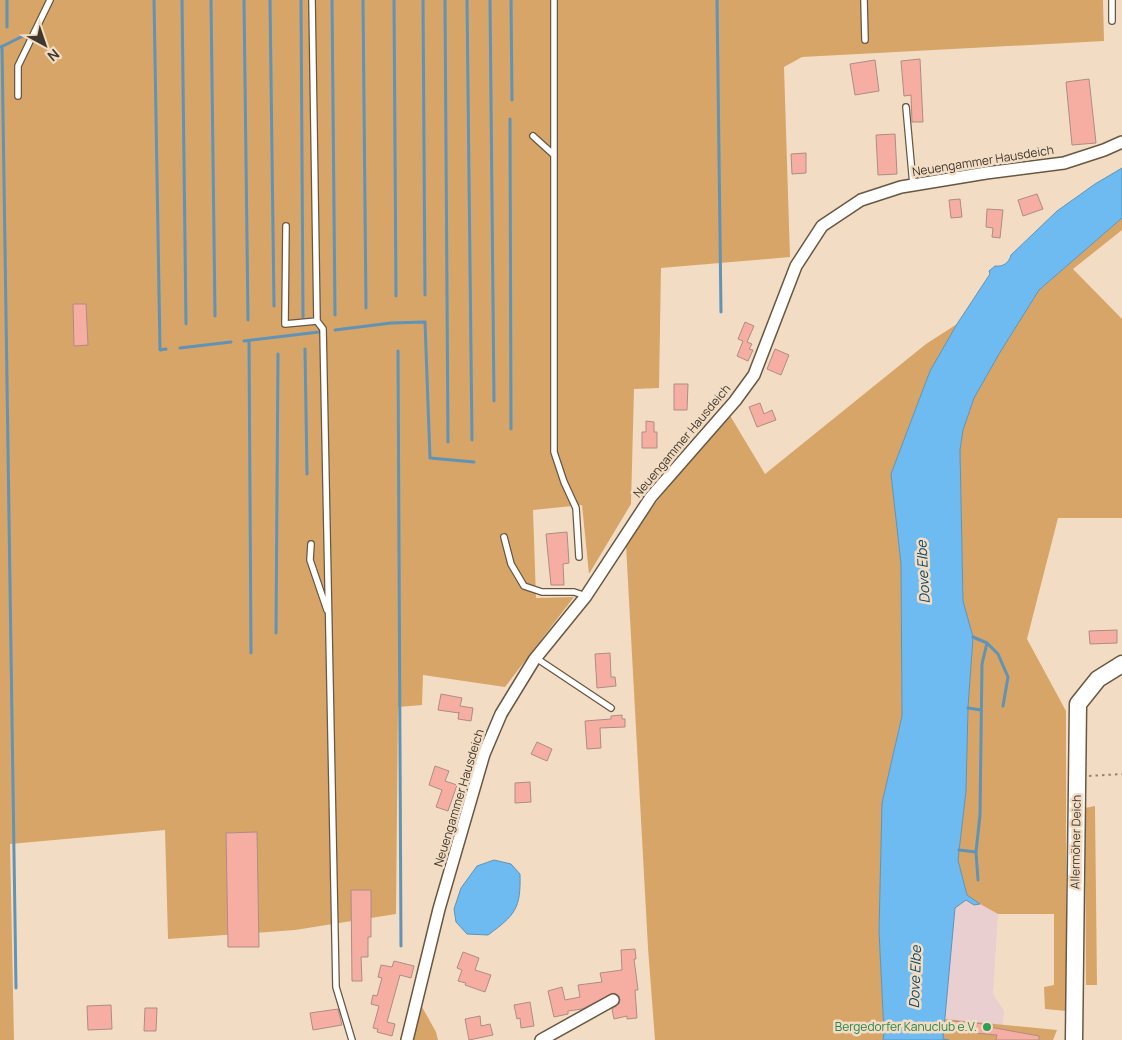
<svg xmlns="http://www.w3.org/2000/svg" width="1122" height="1040" font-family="Manrope,sans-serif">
<rect width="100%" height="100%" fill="#f2ddc4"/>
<path fill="#eacfd1" d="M966,900L974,905L980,904L998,914L993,994L1004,1011L1003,1025L945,1019L955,908Z"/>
<path fill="#d7a567" d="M0,0H1103L1104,41L802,57L784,67L790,257L661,268L659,388L634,389L631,504L589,574L582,505L533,510L536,598L574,597L505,687L423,675L422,705L398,707L396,914L295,930L168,939L165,830L10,844L14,1040H0Z
M1122,218V230L1073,269L1122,319V518H1058L1027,639L1066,711V1011L1045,1009L1044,987L1054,985V914H998L980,904L967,895L958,860L966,791L968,708L973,637L963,601L960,450L963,430L974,398L999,354L1039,290Z
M957,324L930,371L891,474L901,564L902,716L882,803L879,931L884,1033L883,1040H655L648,948L626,545L657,501L729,414L765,474L926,344Z
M1095,806L1097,985H1086L1085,808Z
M421,1005L436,1032L438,1040H411Z
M945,1019L1057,1030L1053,1040H942Z"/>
<path fill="#6dbbf0" stroke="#6093b6" d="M1122,168V218L1039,290L999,354L974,398L963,430L960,450L963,601L973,637L968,708L966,791L958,860L967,895L980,904L974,905L966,900L955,908L943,1039L949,1040H883L884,1032L879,931L882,803L902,716L901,564L891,474L930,371L957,324L990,274L989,271L995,266C1003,267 1009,263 1011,255L1057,211L1095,184Z
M494,860L511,864L520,874C521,909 515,915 488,935L467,934L456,922L454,909L461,888L477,866Z"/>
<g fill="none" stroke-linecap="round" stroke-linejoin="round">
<path stroke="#6093b6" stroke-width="3" d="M7,0V27
M154,0L160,350L166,349
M182,0L186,324
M211,0L215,316
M244,0L248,320
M270,0L274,306
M301,0L303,317
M332,0L335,315
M363,0L366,308
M394,0L396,296
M423,0L425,295
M445,0L448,442
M467,0L472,440
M490,0L494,401
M511,0L512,100
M717,0L721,312
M2,46L16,988
M1,47L23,36
M510,119L511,429
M335,330L391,323L425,322L430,458L474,462
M244,341L319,332
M249,341L251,653
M180,348L231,342
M305,349L307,474
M398,351L401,946
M276,633L278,354
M973,637L987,643L998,654L1008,677L1003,706
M968,708L981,710
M959,850L976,852
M978,880L976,852L980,815L982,664L987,643"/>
</g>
<path fill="#f7aea2" stroke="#ad8c86" d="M920,59L923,122H912L911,95L904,96L901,61Z
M875,60L879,91L855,95L850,64Z
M1089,79L1096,143L1072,145L1066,82Z
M895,134L897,174L878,175L876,135Z
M806,153V173L792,174L791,154Z
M1037,194L1043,209L1023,216L1018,200Z
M960,199L962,217L951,218L949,200Z
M987,209L1003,210L1000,238L992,237L993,228L986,227Z
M73,304H86L88,345L74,346Z
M745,322L754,326L747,342L752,344L749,349L753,350L748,361L737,356L743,341L738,339Z
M775,349L789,355L781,375L767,369Z
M674,384H688L687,410H674Z
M760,403L764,414L772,410L776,420L757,427L749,407Z
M646,421L654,422V432H657V448H642V432H646Z
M567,532L569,563L563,564L564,585H551L546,534Z
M1117,630V643L1090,644L1089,631Z
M610,653L611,677H615L616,686L597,688L595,654Z
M441,694L462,698L460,706L473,708L471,721L458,719L459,712V713L438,710Z
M622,715V719H625V727L600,728L601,748L587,749L585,721L611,719V716Z
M537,742L552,749L547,761L531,754Z
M435,766L449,771L445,781L457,785L448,811L436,807L442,790L429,785Z
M530,782L531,802L515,803V783Z
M257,832L259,947H228L226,833Z
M351,890H371V937H368V957H361L362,981H352Z
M635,949L636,959H634L638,990H635L637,1018L627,1019V1016L614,1019L612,1009L619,1004L620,1000L619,996L614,993L582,1009L568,1011V1014L554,1017L548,991L562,987L565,1000L580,997L578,985L602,982L600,973L622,970L621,950Z
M463,952L479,958L475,970L491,975L485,992L465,985L466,983L458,981L462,970L457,968Z
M394,961L414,966L411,978L400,975L387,1022L395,1024L392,1036L377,1032L378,1029L373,1028L379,1006L371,1004L373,995L377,996L382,978L378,977L381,965L392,967Z
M530,1002L534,1026L521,1028L520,1018L517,1019L514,1005Z
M111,1005L112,1029L88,1030L87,1006Z
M145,1008H157L156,1031H144Z
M338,1009L342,1025L313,1030L310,1013Z
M480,1016L481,1026L490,1024L493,1035L469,1040L465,1019Z
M953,1021L984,1024V1026L1039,1036V1040H996L997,1035L952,1031Z"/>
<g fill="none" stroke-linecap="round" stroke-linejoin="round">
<defs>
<path id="lane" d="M312,0L317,321L323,329L336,987L352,1040
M554,0V452L564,482L576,508L579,557
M864,0L865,40
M1112,0V21
M18,96V66L50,0
M906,107L913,185
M533,136L554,155
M286,226L285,324L317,321
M504,537L511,564L524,586L542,592H574L586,596
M311,544L310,560L327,610
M536,658L611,708"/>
<path id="street" d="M407,1040L439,909L484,754L501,714L534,660L586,596L651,497L735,401L754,375L796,266L822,226L861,200L901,187L986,173L1064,163L1104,150L1122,142
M541,1040L613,1000"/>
<path id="secondary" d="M1074,1040L1078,704L1098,679L1122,664"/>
</defs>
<use href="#lane" stroke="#695741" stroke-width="8"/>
<use href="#street" stroke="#695741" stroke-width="14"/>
<use href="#secondary" stroke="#695741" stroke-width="19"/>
<path stroke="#918372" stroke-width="2" stroke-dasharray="2.5 4" stroke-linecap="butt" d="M1089,776L1122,774"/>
<use href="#lane" stroke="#fff" stroke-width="5.5"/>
<use href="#street" stroke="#fff" stroke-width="11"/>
<use href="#secondary" stroke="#fff" stroke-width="16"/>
</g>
<circle fill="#2e9e5b" stroke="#f2ddc4" stroke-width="2" cx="987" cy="1027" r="5"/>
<g text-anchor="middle" stroke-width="5" stroke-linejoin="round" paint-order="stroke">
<g font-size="12" fill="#40372d" stroke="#f2ddc4">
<text transform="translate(983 161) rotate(-9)" y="4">Neuengammer Hausdeich</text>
<text transform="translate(682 441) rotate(-50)" y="4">Neuengammer Hausdeich</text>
<text transform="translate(459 798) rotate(-73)" y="4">Neuengammer Hausdeich</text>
<text transform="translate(1076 842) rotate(-89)" y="4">Allermöher Deich</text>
</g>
<g font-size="12" fill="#27864d" stroke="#f2ddc4" text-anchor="end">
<text x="977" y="1031">Bergedorfer Kanuclub e.V.</text>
</g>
<g font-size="14" font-style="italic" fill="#07486a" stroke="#f2ddc4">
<text transform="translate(923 572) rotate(-93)" y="5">Dove Elbe</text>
<text transform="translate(915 977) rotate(-88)" y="5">Dove Elbe</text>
</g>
</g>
<g transform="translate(45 45) rotate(140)" stroke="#f2ddc4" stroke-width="4" paint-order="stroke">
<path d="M0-4L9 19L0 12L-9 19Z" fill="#40372d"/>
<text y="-8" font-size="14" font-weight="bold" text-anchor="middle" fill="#40372d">N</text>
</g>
</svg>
